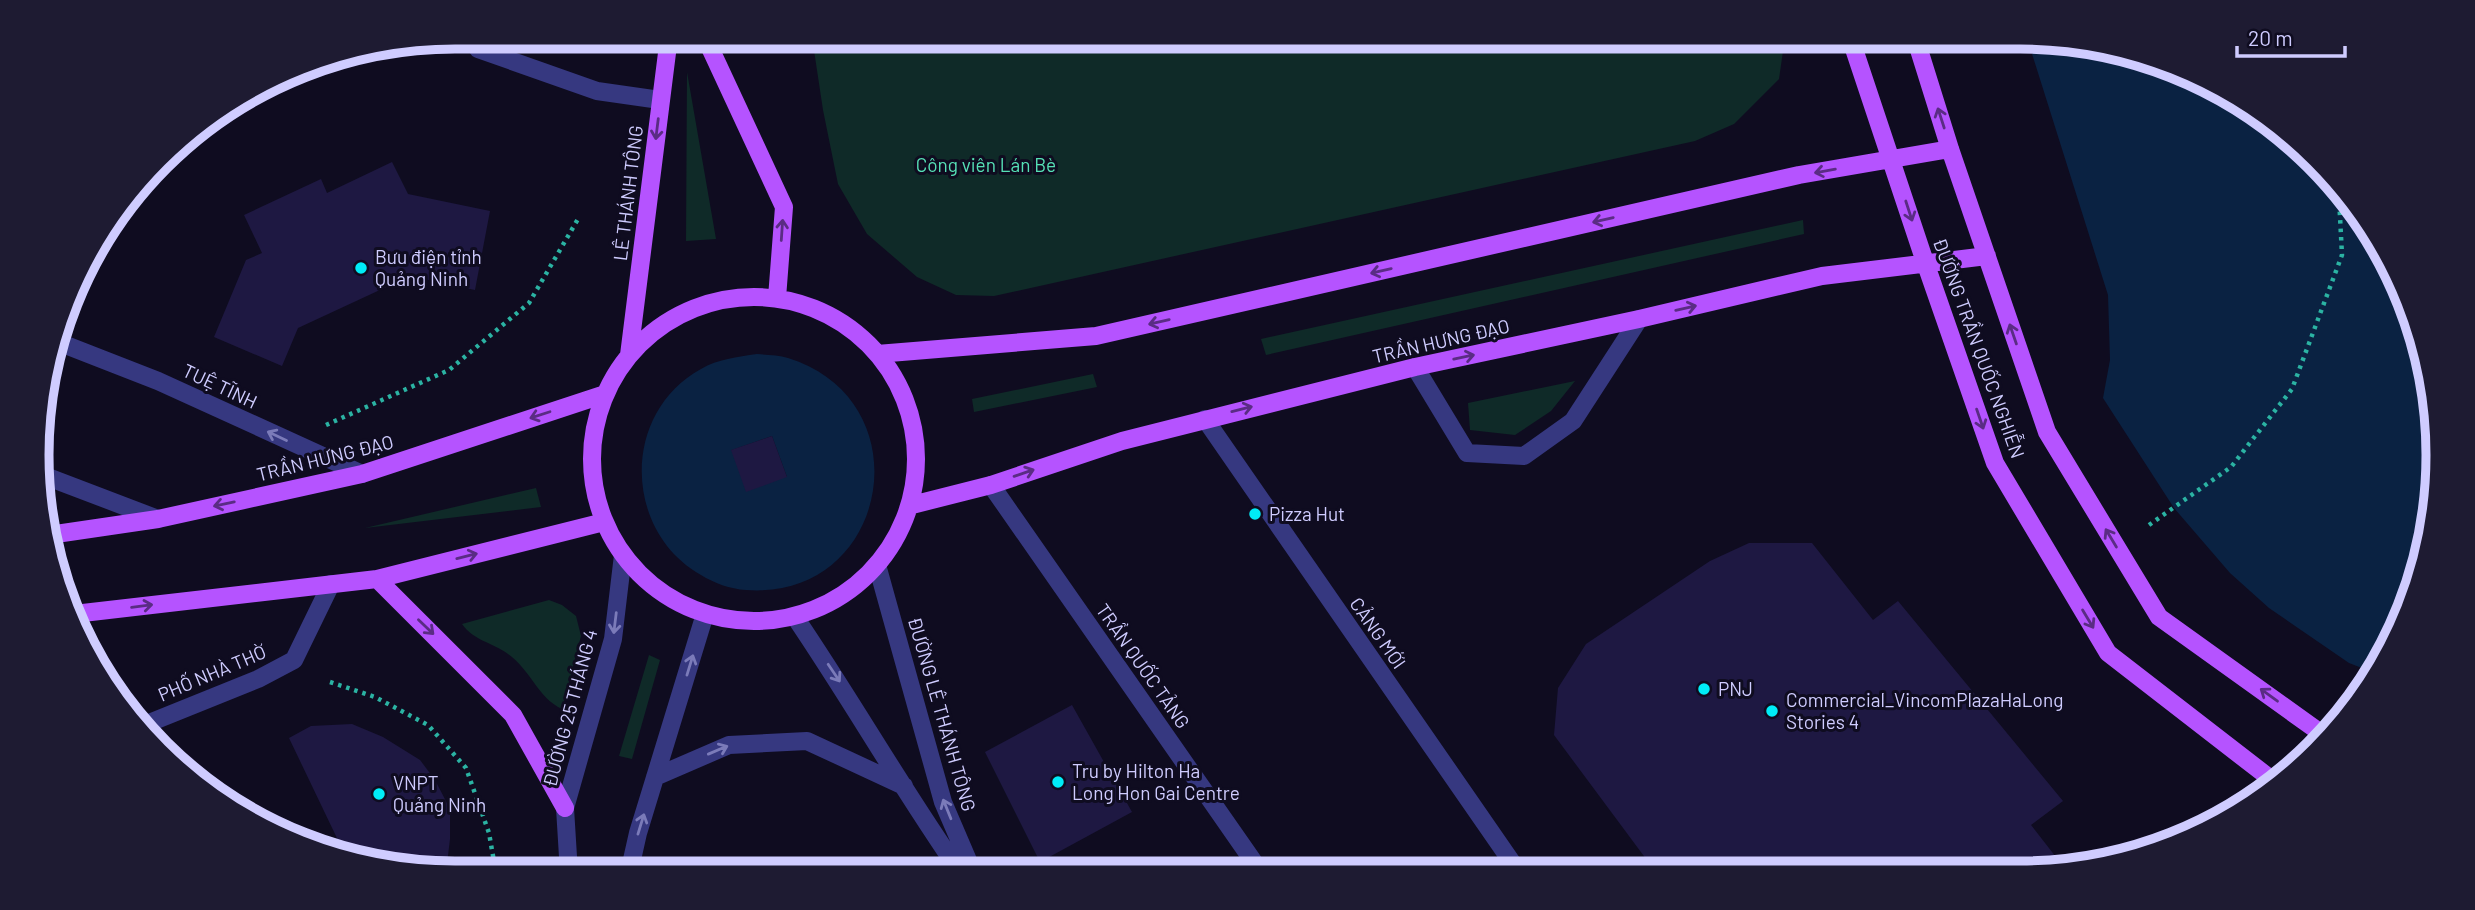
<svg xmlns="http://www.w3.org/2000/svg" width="2475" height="910" font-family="Barlow,sans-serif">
<rect width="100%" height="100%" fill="#0f0c20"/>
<path fill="#0f2a28" d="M812,37H1785L1779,79L1734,124L1695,141L994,296L956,295L917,277L867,234L838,184L823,110Z
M687,72L716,239L686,241Z
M1803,220L1804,234L1266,355L1261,339Z
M1093,374L1097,387L974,412L972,399Z
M1575,381L1551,411L1515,435L1470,430L1468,403Z
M536,488L541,507L365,528Z
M549,600L562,605L576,616L581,636L562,709C538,698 530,669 508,654C492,642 474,641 462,624Z
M649,655L660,660L632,759L619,756Z"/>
<path fill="#0a2242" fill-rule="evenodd" d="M2027,38L2128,51L2274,123L2382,246L2435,400L2424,563L2382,664L2375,673L2349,663L2269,608L2230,573L2174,508L2103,398L2110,360L2108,295Z
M757,354C767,355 779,355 788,358C926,401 889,601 746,590C730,589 714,583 701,575C623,531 621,413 701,369C718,359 737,357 757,354ZM772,436L787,477L731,450H732Z"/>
<path fill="#1e1842" d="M392,162L408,194L490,211L475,290L410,276L298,328L282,366L214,337L246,260L262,253L244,215L321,179L327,193Z
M772,436L787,477L746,492L731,450Z
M1749,543H1812L1873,620L1898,601L2063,801L2031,825L2066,870L1655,871L1554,735L1558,688L1586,644L1710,561Z
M1072,705L1132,812L1040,862L985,752Z
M352,724L383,737L420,760L435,780L450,809V839L446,872L347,859L289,738L311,726Z"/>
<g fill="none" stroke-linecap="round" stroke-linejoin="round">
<path stroke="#2bb3a3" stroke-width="4.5" stroke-dasharray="3.5 5" stroke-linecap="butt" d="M326,425L449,370L529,303L578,219
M2149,525L2231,467L2292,389L2342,255L2339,197
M330,682L375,697L428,725L466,768L489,833L496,873"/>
<path stroke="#363880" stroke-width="18" d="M481,37L478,49L597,91L660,100
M58,342L158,381L362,474
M1415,367L1467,453L1524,456L1573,421L1639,319
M1205,419L1518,871
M45,476L158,519
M991,485L1260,871
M877,565L943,802L973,872
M795,617C852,701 902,789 960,872
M144,725L258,679L294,660L331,584
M655,777L729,745L807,741L904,786
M569,873L565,808L613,639L623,555
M629,873L638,833L705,614"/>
<path stroke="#b553ff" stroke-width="18" d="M705,37L784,207L777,298
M1850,37L1925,262L1995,463L2108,653L2276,783
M1915,37L1950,149L2047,432L2159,617L2318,731L2325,734
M592 459a162 162 0 1 1 324 0a162 162 0 1 1-324 0Z
M877,354L1096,336L1799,175L1950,149
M629,355L669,37
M912,505L991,485L1122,441L1415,367L1639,319L1822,276L1987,256
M49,535L158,519L362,474L605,394
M377,579L513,715L565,808
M74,614L377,579L604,522"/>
</g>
<defs><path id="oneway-shaft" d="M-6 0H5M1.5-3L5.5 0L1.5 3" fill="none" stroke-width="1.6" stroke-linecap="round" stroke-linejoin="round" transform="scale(1.75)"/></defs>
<g stroke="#5a2c84">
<use href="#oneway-shaft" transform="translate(1941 118) rotate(-108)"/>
<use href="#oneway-shaft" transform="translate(657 129) rotate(97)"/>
<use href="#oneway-shaft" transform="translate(1825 171) rotate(170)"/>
<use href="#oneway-shaft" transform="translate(1909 211) rotate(72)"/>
<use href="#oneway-shaft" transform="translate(1603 220) rotate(167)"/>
<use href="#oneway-shaft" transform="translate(782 230) rotate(-86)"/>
<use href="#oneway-shaft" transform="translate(1381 271) rotate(167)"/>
<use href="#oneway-shaft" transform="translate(1686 308) rotate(-13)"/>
<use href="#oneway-shaft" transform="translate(1159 322) rotate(167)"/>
<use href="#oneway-shaft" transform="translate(2013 334) rotate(-109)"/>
<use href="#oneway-shaft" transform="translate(1464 357) rotate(-12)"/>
<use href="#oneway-shaft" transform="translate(1242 409) rotate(-14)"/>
<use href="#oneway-shaft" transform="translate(540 415) rotate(162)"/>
<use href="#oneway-shaft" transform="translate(1980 419) rotate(71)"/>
<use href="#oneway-shaft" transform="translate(1024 473) rotate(-19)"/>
<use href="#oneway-shaft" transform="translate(224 504) rotate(168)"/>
<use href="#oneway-shaft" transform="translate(2111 538) rotate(-121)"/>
<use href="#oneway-shaft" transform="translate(467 556) rotate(-14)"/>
<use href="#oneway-shaft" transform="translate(142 606) rotate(-7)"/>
<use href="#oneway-shaft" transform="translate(2088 619) rotate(59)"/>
<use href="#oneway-shaft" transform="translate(426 627) rotate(44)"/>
<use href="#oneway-shaft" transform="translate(2269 695) rotate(-144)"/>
</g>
<g stroke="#7b7bb9">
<use href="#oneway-shaft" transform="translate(277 436) rotate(-155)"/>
<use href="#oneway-shaft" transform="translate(615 623) rotate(97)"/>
<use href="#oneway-shaft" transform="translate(690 665) rotate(-73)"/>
<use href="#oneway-shaft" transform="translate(834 673) rotate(56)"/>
<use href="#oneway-shaft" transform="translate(718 750) rotate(-23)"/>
<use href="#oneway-shaft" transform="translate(947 809) rotate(-112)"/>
<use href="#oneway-shaft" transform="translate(641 824) rotate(-73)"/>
</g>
<g fill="#00ecf7" stroke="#0f0c20" stroke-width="2.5">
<circle cx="361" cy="268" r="7"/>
<circle cx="1255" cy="514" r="7"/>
<circle cx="1704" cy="689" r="7"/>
<circle cx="1772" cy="711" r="7"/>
<circle cx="1058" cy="782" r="7"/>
<circle cx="379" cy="794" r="7"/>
</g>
<g text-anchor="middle" stroke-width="6" stroke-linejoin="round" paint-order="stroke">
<g font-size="19" fill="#56e1b6" stroke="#0f0c20">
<text x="986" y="172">Công viên Lán Bè</text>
</g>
<g font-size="19" fill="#cfccff" stroke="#0f0c20">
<text transform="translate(628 193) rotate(-83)" y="7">LÊ THÁNH TÔNG</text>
<text transform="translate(1441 341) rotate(-13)" y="7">TRẦN HƯNG ĐẠO</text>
<text transform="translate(1979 348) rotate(70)" y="7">ĐƯỜNG TRẦN QUỐC NGHIỄN</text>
<text transform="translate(220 386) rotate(25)" y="7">TUỆ TĨNH</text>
<text transform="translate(325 458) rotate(-14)" y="7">TRẦN HƯNG ĐẠO</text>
<text transform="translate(1378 633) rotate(55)" y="7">CẢNG MỚI</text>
<text transform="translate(1143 666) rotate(55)" y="7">TRẦN QUỐC TẢNG</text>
<text transform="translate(212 673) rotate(-23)" y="7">PHỐ NHÀ THỜ</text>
<text transform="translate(570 708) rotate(-75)" y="7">ĐƯỜNG 25 THÁNG 4</text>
<text transform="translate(942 714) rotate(74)" y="7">ĐƯỜNG LÊ THÁNH TÔNG</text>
</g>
<g font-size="19" fill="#cfccff" stroke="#0f0c20" text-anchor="start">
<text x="375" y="264">Bưu điện tỉnh<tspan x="375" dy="22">Quảng Ninh</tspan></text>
<text x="1269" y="521">Pizza Hut</text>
<text x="1718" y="696">PNJ</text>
<text x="1786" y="707">Commercial_VincomPlazaHaLong<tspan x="1786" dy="22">Stories 4</tspan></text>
<text x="1072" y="778">Tru by Hilton Ha<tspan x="1072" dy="22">Long Hon Gai Centre</tspan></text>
<text x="393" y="790">VNPT<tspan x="393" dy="22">Quảng Ninh</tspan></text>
</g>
</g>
<path d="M0 0H2475V910H0ZM455 49H2020A406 406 0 0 1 2426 455V455A406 406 0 0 1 2020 861H455A406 406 0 0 1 49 455V455A406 406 0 0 1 455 49Z" fill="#1e1b32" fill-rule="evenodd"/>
<path fill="none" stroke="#cfccff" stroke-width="9" d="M455 49H2020A406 406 0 0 1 2426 455V455A406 406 0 0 1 2020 861H455A406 406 0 0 1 49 455V455A406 406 0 0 1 455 49Z"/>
<path d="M2237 46v10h108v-10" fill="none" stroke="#cfccff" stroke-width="3.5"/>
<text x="2248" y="46" font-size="21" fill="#cfccff" stroke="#0f0c20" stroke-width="5" paint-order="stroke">20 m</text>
</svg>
